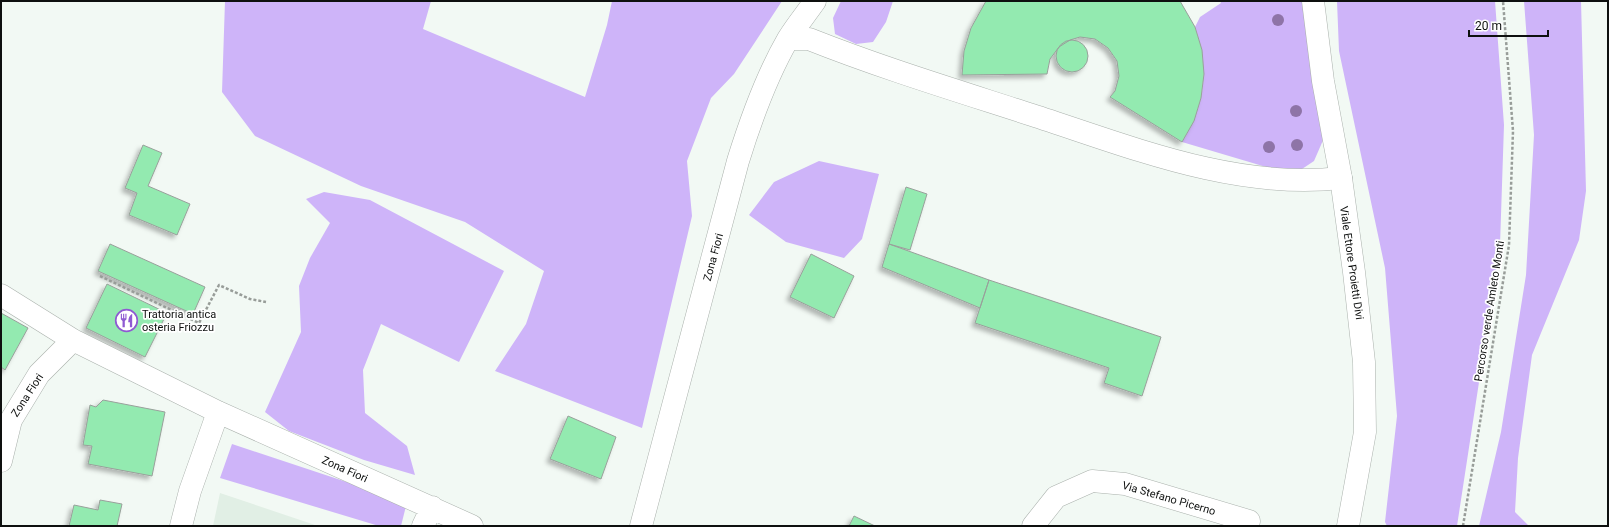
<svg xmlns="http://www.w3.org/2000/svg" width="1609" height="527" font-family="Roboto,sans-serif">
<defs>
<filter id="shadow"><feDropShadow dx="-3.5" dy="3.5" stdDeviation="2" flood-color="#0004"/></filter>
</defs>
<rect width="100%" height="100%" fill="#f2f9f4"/>
<path fill="#e1efe5" d="M220,493L318,526H213Z"/>
<path fill="#ceb4f9" d="M225,1H431L423,29L585,97L607,25L612,1H782L734,74L711,98L687,161L692,216L642,428L495,371L526,324L544,271L465,222L361,186L255,136L222,92Z
M841,1H893L886,22L873,42L856,44L835,34L833,18Z
M1220,1H1302L1324,138L1314,161L1293,175L1182,142C1206,101 1209,72 1195,27L1200,17L1221,3Z
M1337,1H1495L1504,125L1500,245L1457,526H1387L1385,522L1397,416L1385,268L1339,51Z
M1524,1H1581L1586,191L1579,240L1532,355L1518,458L1515,512L1529,526H1479L1501,432L1526,275L1534,135Z
M819,161L879,174L862,239L844,258L786,242L749,215L774,182Z
M324,192L370,200L504,271L459,362L381,324L363,370L365,413L407,446L415,475L364,460L289,431L265,412L301,332L299,286L310,258L330,223L306,199Z
M232,444L407,502L401,526H379L220,478Z"/>
<path fill="#93eab0" stroke="#99a09b" filter="url(#shadow)" d="M986,1H1180L1195,27L1202,50L1204,74L1201,98L1194,121L1182,142L1110,97L1115,91L1119,76L1117,61L1108,48L1095,39L1080,37L1070,40L1059,47L1050,59L1047,74L962,75L964,51L971,28Z
M1056 56a16 16 0 1 1 32 0a16 16 0 1 1-32 0Z
M143,145L162,153L148,186L190,204L177,235L129,215L137,193L125,188Z
M906,187L927,194L910,250L889,244Z
M110,244L205,287L193,314L98,271Z
M889,244L989,280L980,308L882,267Z
M811,254L854,276L834,318L790,297Z
M989,280L1161,337L1142,396L1104,383L1109,368L975,323Z
M107,284L167,313L145,357L86,328Z
M1,313L28,328L5,370L1,367Z
M103,400L165,412L152,476L88,464L92,446L83,445L90,405L96,407Z
M568,416L616,437L601,479L550,459Z
M100,500L122,504L117,526H69L74,505L98,510Z
M854,516L875,526H849Z"/>
<g fill="none" stroke-linecap="round" stroke-linejoin="round">
<defs>
<path id="minor" d="M789,39H809C882,68 958,91 1032,115C1131,147 1235,190 1341,178
M1,295L73,340L218,412L472,526
M1,461L11,420L39,374L73,340
M181,526L190,491L218,412
M423,526L432,507
M641,526L738,161C751,119 766,77 788,39C796,26 806,14 815,1
M1033,526L1056,497L1092,481L1125,484L1249,521"/>
<path id="major" d="M1313,1L1323,81L1341,178L1354,272L1364,362L1365,432L1348,526"/>
</defs>
<use href="#minor" stroke="#aab1ac" stroke-width="23"/>
<use href="#major" stroke="#aab1ac" stroke-width="23"/>
<path stroke="#989d99" stroke-width="2.5" stroke-dasharray="3 2" stroke-linecap="butt" d="M100,276L199,323L219,285L250,299L266,302
M1463,526L1509,245L1513,131L1503,1"/>
<use href="#minor" stroke="#fff" stroke-width="22"/>
<use href="#major" stroke="#fff" stroke-width="22"/>
</g>
<g fill="#8e74a7">
<circle cx="1278" cy="20" r="6"/>
<circle cx="1296" cy="111" r="6"/>
<circle cx="1297" cy="145" r="6"/>
<circle cx="1269" cy="147" r="6"/>
</g>
<defs>
<symbol id="restaurant-ring" viewBox="-11 -11 22 22"><circle r="9.5" fill="#fff" stroke="#8f5ad2" stroke-width="1.5"/><path d="M-5-6h1v4h1v-4h1v4h1v-4h1v5L-1.5 .5V6h-2V.5L-5-1ZM5-6V6H3V1.5H1.5Q1.5-4 5-6Z" fill="#8f5ad2"/></symbol>
</defs>
<g fill-rule="evenodd">
<use href="#restaurant-ring" x="114" y="308" width="25" height="25"/>
</g>
<g text-anchor="middle" stroke-width="3.5" stroke-linejoin="round" paint-order="stroke">
<g font-size="11" fill="#0e100f" stroke="#fff">
<text transform="translate(713 257) rotate(-75)" y="4">Zona Fiori</text>
<text transform="translate(1352 263) rotate(82)" y="4">Viale Ettore Proietti Divi</text>
<text transform="translate(1489 311) rotate(-81)" y="4">Percorso verde Amleto Monti</text>
<text transform="translate(27 395) rotate(-57)" y="4">Zona Fiori</text>
<text transform="translate(345 469) rotate(24)" y="4">Zona Fiori</text>
<text transform="translate(1169 498) rotate(16)" y="4">Via Stefano Picerno</text>
</g>
<g font-size="11" fill="#0e100f" stroke="#fff" text-anchor="start">
<text x="142" y="318">Trattoria antica<tspan x="142" dy="13">osteria Friozzu</tspan></text>
</g>
</g>
<rect width="1609" height="527" fill="none" stroke="#0e100f" stroke-width="4"/>
<path d="M1469 30v6h79v-6" fill="none" stroke="#0e100f" stroke-width="2"/>
<text x="1475" y="30" font-size="12" fill="#0e100f" stroke="#ffffff" stroke-width="3" paint-order="stroke">20 m</text>
</svg>
